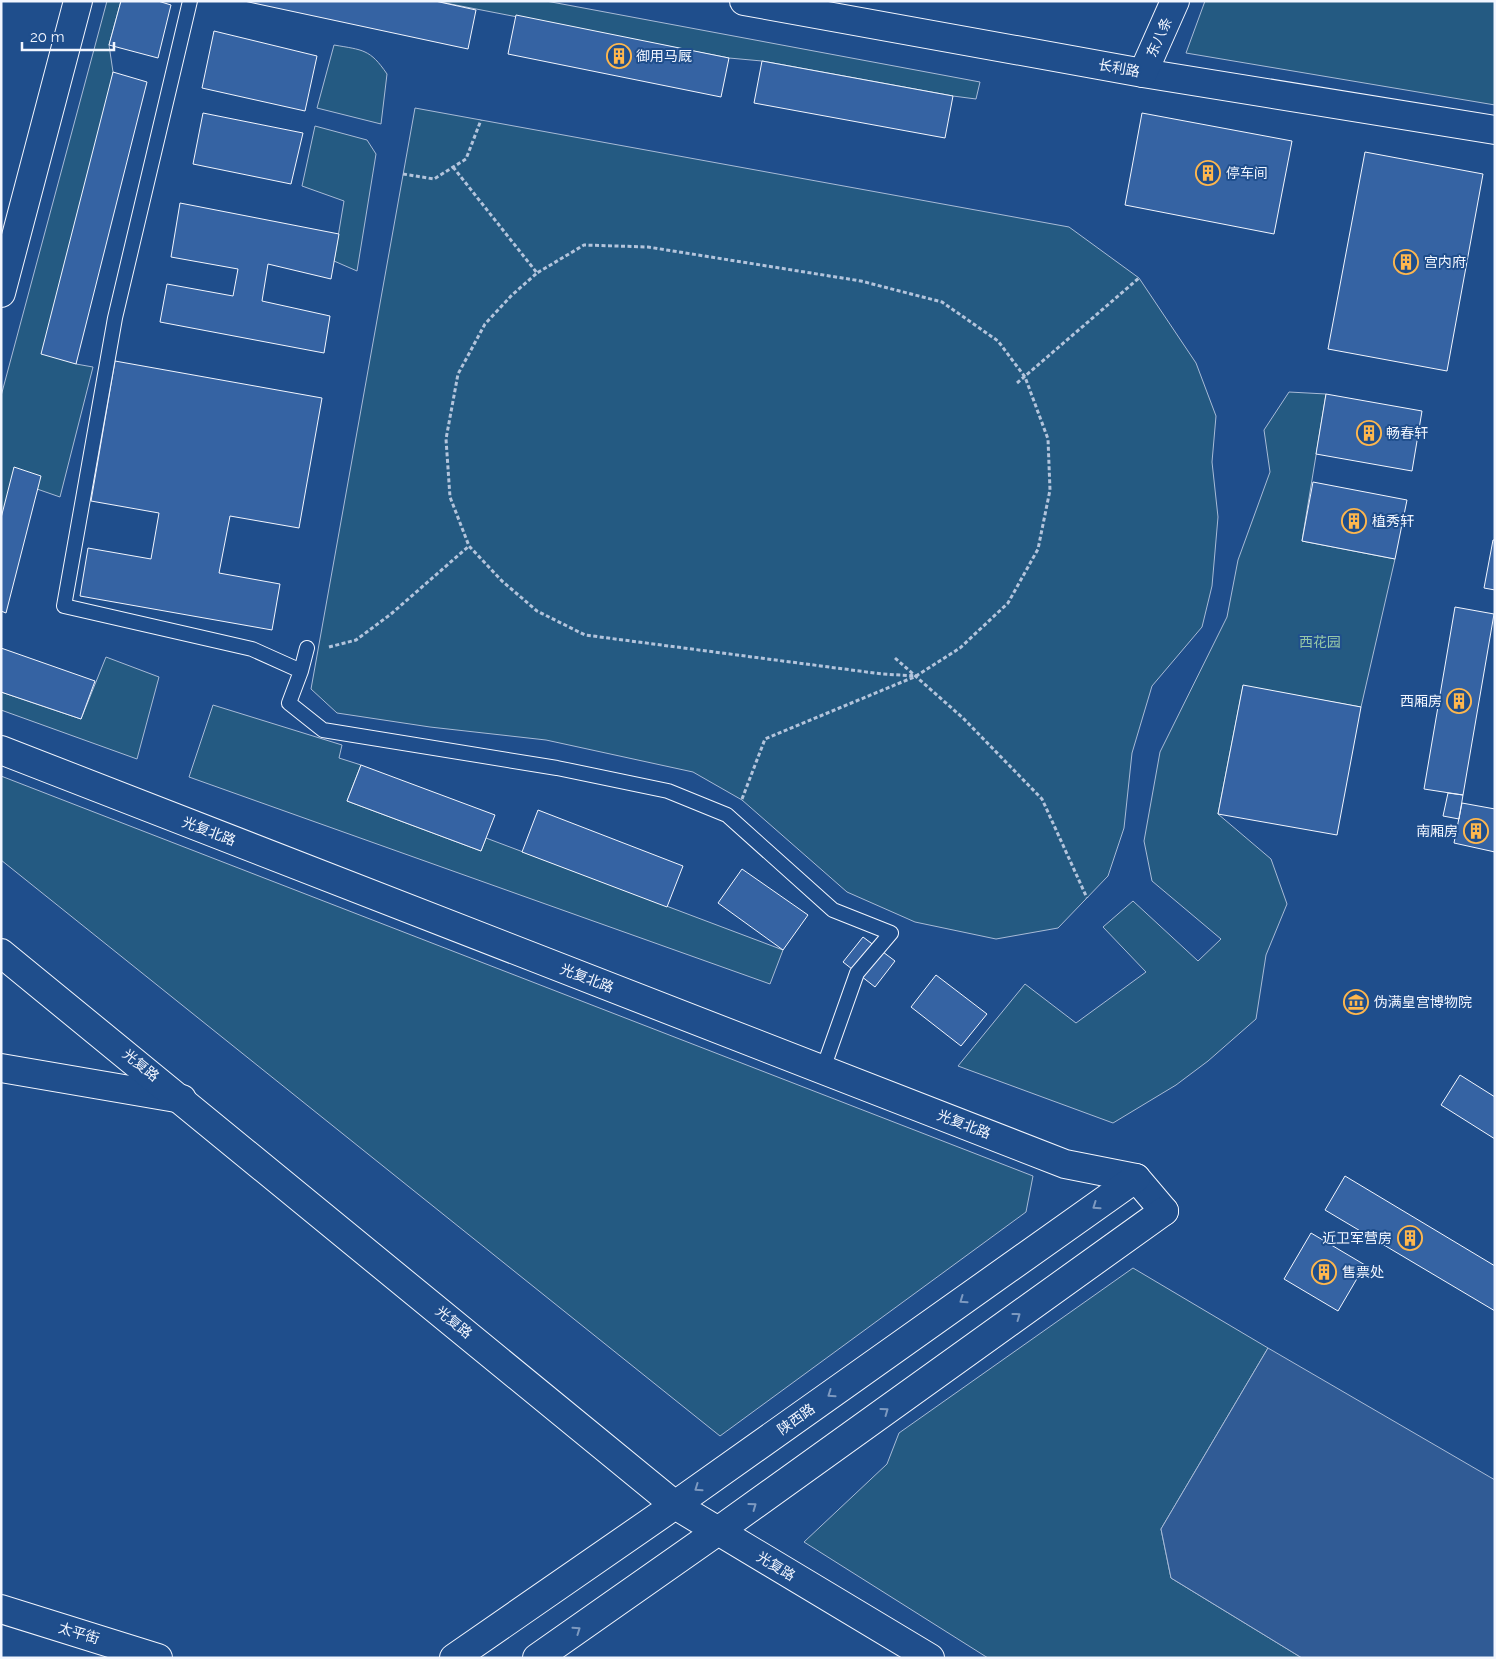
<svg xmlns="http://www.w3.org/2000/svg" width="1496" height="1659" font-family="Raleway,'Noto Sans SC',sans-serif">
<rect width="100%" height="100%" fill="#1f4e8c"/>
<path fill="#245a82" stroke="#a8bbd7" d="M107,1H121L109,45L113,72L76,364L93,367L60,497L37,489L1,518V396Z
M435,1H546L980,82L976,99L953,96L762,61L729,58Z
M1205,1H1495V105L1186,53Z
M334,45C363,50 370,49 387,74L381,124L317,108Z
M415,108L1069,227L1139,278L1196,363L1216,416L1212,462L1218,517L1212,586L1202,627L1152,686L1132,753L1124,828L1108,876L1058,928L996,939L915,922L847,892L742,800L693,772L546,740L430,727L337,713L311,689Z
M315,126L367,140L376,154L357,271L334,261L344,201L302,186Z
M1289,392L1326,394L1302,541L1395,559L1361,707L1243,686L1218,814L1271,859L1287,904L1266,955L1256,1019L1208,1061L1176,1085L1113,1123L958,1066L1025,984L1076,1023L1146,972L1103,927L1133,901L1198,961L1221,939L1152,881L1144,841L1160,752L1227,617L1238,560L1270,472L1264,430Z
M106,657L159,677L137,759L1,710V692L81,719Z
M213,705L342,745L339,758L361,765L347,801L481,851L486,838L783,950L770,984L189,777Z
M1,776L1033,1176L1026,1212L720,1436L1,860Z
M1133,1268L1268,1348L1161,1529L1171,1578L1302,1658H988L804,1542L887,1464L899,1433Z"/>
<path fill="#305b95" stroke="#a8bbd7" d="M1268,1348L1495,1480V1658H1302L1171,1578L1161,1529Z"/>
<path fill="#3563a3" stroke="#f2f6ff" d="M121,1H158L171,5L158,58L109,45Z
M244,1H435L476,10L468,49Z
M516,15L729,58L721,97L508,54Z
M214,31L317,56L305,111L202,88Z
M762,61L953,96L945,138L754,103Z
M113,72L147,82L76,364L41,354Z
M203,113L303,133L291,184L193,164Z
M1142,113L1292,141L1274,234L1125,205Z
M1365,152L1483,174L1447,371L1328,349Z
M180,203L339,234L331,279L268,264L262,301L330,316L324,353L160,322L167,284L233,296L238,269L171,257Z
M115,361L322,398L299,528L230,516L219,573L280,584L272,630L80,596L88,548L151,559L159,513L91,501Z
M1326,394L1422,411L1412,471L1316,454Z
M14,467L41,476L6,613L1,611V518Z
M1313,482L1407,500L1395,559L1302,541Z
M1493,540H1495V590L1484,588Z
M1455,607L1494,614L1463,795L1424,789Z
M1,648L95,681L81,719L1,692Z
M1243,685L1361,707L1337,835L1218,814Z
M361,765L495,815L481,851L347,801Z
M1448,793L1463,795L1459,819L1443,816Z
M1462,803L1495,809V852L1454,843Z
M538,810L683,866L667,907L522,852Z
M742,869L808,915L783,950L718,903Z
M863,937L895,961L875,987L843,962Z
M936,975L987,1014L961,1046L911,1007Z
M1460,1075L1495,1097V1139L1441,1105Z
M1345,1176L1495,1266V1311L1325,1210Z
M1311,1233L1365,1265L1338,1311L1284,1279Z"/>
<g fill="none" stroke-linecap="round" stroke-linejoin="round">
<defs>
<path id="lane" d="M190,1L115,318L64,606L252,649L301,671L307,648
M301,671L289,703L323,730L557,768L668,791L727,815L833,910L891,933L857,973L823,1069"/>
<path id="street" d="M744,1L1143,73L1495,130
M1,293L78,1
M1,750L1065,1164L1136,1178L1164,1211
M1,1068L182,1099
M1,1609L158,1658"/>
<path id="secondary" d="M1143,73L1175,1
M1,953L675,1505L930,1658
M454,1658L675,1505L1136,1178
M537,1658L718,1531L1164,1211"/>
</defs>
<use href="#lane" stroke="#f2f6ff" stroke-width="16"/>
<use href="#street" stroke="#f2f6ff" stroke-width="30"/>
<use href="#secondary" stroke="#f2f6ff" stroke-width="30"/>
<path stroke="#b3c4dc" stroke-width="3" stroke-dasharray="4 2.5" stroke-linecap="butt" d="M453,167L537,273L512,295L485,324L458,374L446,439L450,497L469,546L502,581L537,611L585,635L882,674L916,676L960,648L1008,603L1038,549L1050,490L1048,439L1025,377L998,341L942,302L861,281L648,247L584,245L537,273
M403,174L434,179L466,159L481,120
M1017,383L1139,278
M329,647L356,640L391,614L469,546
M895,658L963,718L1042,799L1087,898
M742,799L765,739L914,677"/>
<use href="#lane" stroke="#1f4e8c" stroke-width="14"/>
<use href="#street" stroke="#1f4e8c" stroke-width="28"/>
<use href="#secondary" stroke="#1f4e8c" stroke-width="28"/>
</g>
<defs><path id="oneway-chevron" d="M-2-3.5L2.5 0L-2 3.5" fill="none" stroke-width="1.6" stroke-linecap="round" stroke-linejoin="round" transform="scale(1.25)"/></defs>
<g stroke="#7e9ac0">
<use href="#oneway-chevron" transform="translate(1096 1206) rotate(145)"/>
<use href="#oneway-chevron" transform="translate(963 1300) rotate(145)"/>
<use href="#oneway-chevron" transform="translate(1017 1316) rotate(-36)"/>
<use href="#oneway-chevron" transform="translate(831 1394) rotate(145)"/>
<use href="#oneway-chevron" transform="translate(885 1411) rotate(-36)"/>
<use href="#oneway-chevron" transform="translate(698 1488) rotate(145)"/>
<use href="#oneway-chevron" transform="translate(753 1506) rotate(-36)"/>
<use href="#oneway-chevron" transform="translate(577 1630) rotate(-35)"/>
</g>
<defs>
<symbol id="building-ring" viewBox="-11 -11 22 22"><circle r="9.5" fill="#1f4e8c" stroke="#ffb74d" stroke-width="1.5"/><path d="M-4-6H4V6H1V3H-1V6H-4ZM-2.5-4.3h1.7v1.8h-1.7ZM.8-4.3h1.7v1.8H.8ZM-2.5-1h1.7V.8h-1.7ZM.8-1h1.7V.8H.8Z" fill="#ffb74d"/></symbol>
<symbol id="museum-ring" viewBox="-11 -11 22 22"><circle r="9.5" fill="#1f4e8c" stroke="#ffb74d" stroke-width="1.5"/><path d="M0-6L6-3V-2H-6V-3ZM-5-1h2V3h-2ZM-1-1h2V3h-2ZM3-1h2V3H3ZM-6 4H6V6H-6Z" fill="#ffb74d"/></symbol>
</defs>
<g fill-rule="evenodd">
<use href="#building-ring" x="605" y="42" width="28" height="28"/>
<use href="#building-ring" x="1194" y="159" width="28" height="28"/>
<use href="#building-ring" x="1392" y="248" width="28" height="28"/>
<use href="#building-ring" x="1355" y="419" width="28" height="28"/>
<use href="#building-ring" x="1340" y="507" width="28" height="28"/>
<use href="#building-ring" x="1445" y="687" width="28" height="28"/>
<use href="#building-ring" x="1462" y="817" width="28" height="28"/>
<use href="#museum-ring" x="1342" y="988" width="28" height="28"/>
<use href="#building-ring" x="1396" y="1224" width="28" height="28"/>
<use href="#building-ring" x="1310" y="1258" width="28" height="28"/>
</g>
<g text-anchor="middle" stroke-width="4" stroke-linejoin="round" paint-order="stroke">
<g font-size="14" fill="#f2f6ff" stroke="#1f4e8c">
<text transform="translate(1159 37) rotate(-66)" y="5">东八条</text>
<text transform="translate(1119 68) rotate(10)" y="5">长利路</text>
<text transform="translate(209 831) rotate(21)" y="5">光复北路</text>
<text transform="translate(587 978) rotate(21)" y="5">光复北路</text>
<text transform="translate(141 1065) rotate(39)" y="5">光复路</text>
<text transform="translate(964 1124) rotate(21)" y="5">光复北路</text>
<text transform="translate(454 1322) rotate(39)" y="5">光复路</text>
<text transform="translate(796 1419) rotate(-35)" y="5">陕西路</text>
<text transform="translate(776 1566) rotate(31)" y="5">光复路</text>
<text transform="translate(79 1633) rotate(17)" y="5">太平街</text>
</g>
<g font-size="14" fill="#f2f6ff" stroke="#1f4e8c" text-anchor="start">
<text x="636" y="61">御用马厩</text>
<text x="1226" y="178">停车间</text>
<text x="1424" y="267">宫内府</text>
<text x="1386" y="438">畅春轩</text>
<text x="1372" y="526">植秀轩</text>
<text x="1442" y="706" text-anchor="end">西厢房</text>
<text x="1458" y="836" text-anchor="end">南厢房</text>
<text x="1374" y="1007">伪满皇宫博物院</text>
<text x="1392" y="1243" text-anchor="end">近卫军营房</text>
<text x="1342" y="1277">售票处</text>
</g>
<g font-size="14" fill="#97c8a6" stroke="#1f4e8c">
<text x="1320" y="647">西花园</text>
</g>
</g>
<rect width="1496" height="1659" fill="none" stroke="#f2f6ff" stroke-width="5"/>
<path d="M22 42v8h92v-8" fill="none" stroke="#f2f6ff" stroke-width="2.5"/>
<text x="30" y="42" font-size="15" fill="#f2f6ff" stroke="#1f4e8c" stroke-width="4" paint-order="stroke">20 m</text>
</svg>
